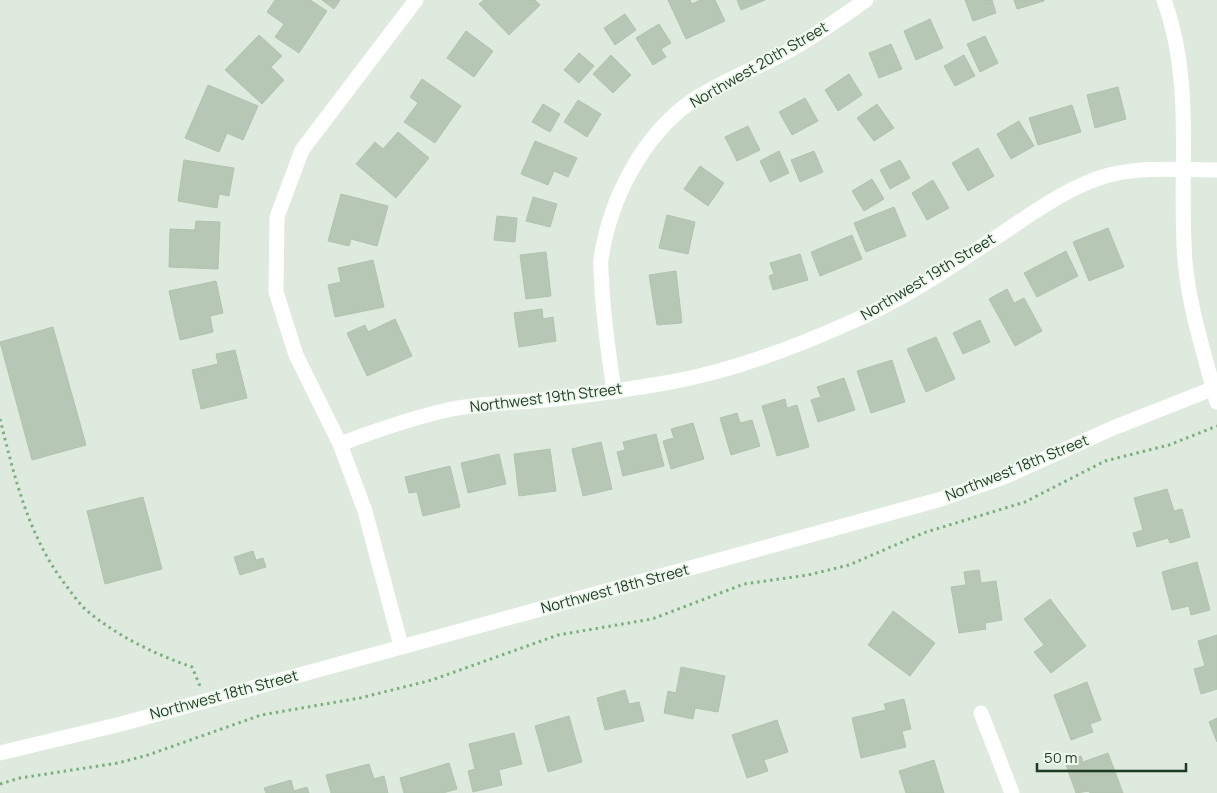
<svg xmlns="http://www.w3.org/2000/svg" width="1217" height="793" font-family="Manrope,sans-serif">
<rect width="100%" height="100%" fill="#deeadd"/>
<path fill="#b7c7b5" stroke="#b0c3af" d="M275,0H310L327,11L299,53L275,37L284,24L267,12Z
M322,0H340L334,9Z
M484,0H535L540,5L509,35L479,4Z
M668,0H690L692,4L700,0H715L725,21L686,39Z
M737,0H765L741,10Z
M965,0H992L996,13L973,21Z
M1014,0H1044V1L1017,9Z
M625,14L636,30L615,45L604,28Z
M930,19L943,48L916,60L904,31Z
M659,24L671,43L661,49L666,57L653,65L636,38Z
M466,31L493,51L474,77L447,58Z
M259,35L282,56L271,67L284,80L262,104L225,70Z
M985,36L998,63L980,72L967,44Z
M891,44L902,69L879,78L869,53Z
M579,53L594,66L579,83L564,70Z
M611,55L631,75L613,93L593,74Z
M964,55L975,76L955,86L944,66Z
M849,74L862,95L838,111L825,90Z
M422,79L461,106L435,143L404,122L418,103L410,97Z
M208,85L258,106L243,140L227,133L219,152L185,138Z
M1118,87L1126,119L1095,128L1087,95Z
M805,98L818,121L792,135L779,112Z
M578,100L601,114L587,137L564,122Z
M543,104L560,114L550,132L532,122Z
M877,104L894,128L874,141L857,118Z
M1072,105L1081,132L1038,145L1029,118Z
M1019,121L1034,146L1011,159L997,134Z
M748,126L760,150L737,161L725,137Z
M398,132L429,158L396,198L356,164L375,142L383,149Z
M535,141L577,158L568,177L554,171L548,185L521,174Z
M978,148L994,176L968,191L952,163Z
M779,151L789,173L770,182L760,161Z
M814,151L823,172L800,182L791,160Z
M184,160L234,168L229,196L219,194L217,208L178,201Z
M900,160L910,178L890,189L880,170Z
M700,166L724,183L708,206L684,189Z
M872,179L884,199L864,211L852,191Z
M933,180L949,208L927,220L912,193Z
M341,194L388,206L377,246L351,239L349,246L328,241Z
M533,197L557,204L550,227L526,221Z
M894,207L906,236L866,252L854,223Z
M667,215L695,222L688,254L659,248Z
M497,216L517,218L515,242L494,240Z
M196,221L220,222L218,269L169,267L170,229L195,230Z
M1108,228L1124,267L1089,281L1073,242Z
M852,235L862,259L820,276L811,252Z
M1066,251L1078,276L1037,297L1024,273Z
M546,252L551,296L526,299L520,255Z
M800,254L808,280L773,290L769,276L774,274L770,263Z
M373,260L384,307L335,317L328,285L341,282L338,268Z
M676,271L682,323L657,325L649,275Z
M216,281L223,313L210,316L213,332L180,340L169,291Z
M1007,289L1014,303L1024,298L1042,331L1015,346L989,299Z
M542,309L543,319L553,317L556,341L519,347L514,313Z
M395,319L412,356L367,376L347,333L365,325L368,332Z
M980,320L990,342L963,354L953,333Z
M53,327L86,445L32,460L0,342Z
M936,337L955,379L926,392L907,349Z
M235,350L247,398L201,409L192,370L218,364L216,354Z
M892,360L905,402L871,413L857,371Z
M844,378L855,410L818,422L811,400L821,397L817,387Z
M785,399L787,408L797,405L809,447L777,456L762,406Z
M737,413L740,423L752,420L760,446L731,455L720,418Z
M693,423L704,459L671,469L663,441L674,438L671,429Z
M656,434L664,466L623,476L617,452L625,450L623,442Z
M601,442L612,489L583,496L572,449Z
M550,449L556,491L519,496L514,454Z
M499,454L506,484L468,493L461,463Z
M450,466L460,507L423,516L417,492L409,493L405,477Z
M1167,489L1174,511L1182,509L1190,537L1170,543L1168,538L1137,547L1133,533L1143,530L1134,498Z
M143,497L162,569L105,584L87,511Z
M253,551L256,560L263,558L266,567L240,575L234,557Z
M1197,562L1210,610L1191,615L1189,606L1172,610L1162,572Z
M979,570L981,583L996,581L1002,620L985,623L986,629L959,633L951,587L966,585L964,572Z
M1050,599L1086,646L1051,673L1034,652L1044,645L1024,619Z
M893,611L935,643L910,676L868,645Z
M1217,635V689L1201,694L1194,669L1205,666L1198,641Z
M681,667L725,676L718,712L695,708L693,719L664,713L668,691L676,693Z
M1087,682L1101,720L1090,724L1093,732L1071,740L1054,695Z
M625,690L629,704L639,702L644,721L605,730L597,698Z
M904,699L911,729L902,731L906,747L861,758L852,718L886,710L884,704Z
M569,716L582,762L548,772L535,726Z
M1217,718V742L1209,722Z
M777,720L788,752L764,760L768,771L747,778L732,735Z
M514,733L522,764L499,770L502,785L473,792L468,771L475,769L469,744Z
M1108,753L1123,793H1090L1089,791L1076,793L1065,762L1081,756L1083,762Z
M934,760L944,793H906L899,771Z
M449,763L457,789L443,793H404L400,778Z
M369,764L374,779L384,776L388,793H331L326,775Z
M291,780L294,791L307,787L309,793H266L264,788Z"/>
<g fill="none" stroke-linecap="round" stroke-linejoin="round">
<path stroke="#7baf7d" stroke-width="3" stroke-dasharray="2.5 4" stroke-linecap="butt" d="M0,419C15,479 29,539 68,588C73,595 79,603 85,609C115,635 154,654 192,667L200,686
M0,784L20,778L118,763L148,755L261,715L360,698L432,680L558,635L652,619L744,584L808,575L849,565L923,533L1025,502L1105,461L1169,445L1217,426"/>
<path stroke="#fff" stroke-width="15" d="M1164,0C1195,84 1178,174 1185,261C1189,308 1205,356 1217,402
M614,391C609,357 604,323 602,289C602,279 600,268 601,259C610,199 642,136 692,101C721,81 756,69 786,52C814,37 840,18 866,0
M340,444C377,430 414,417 452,409C479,404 505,403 532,401C578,397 625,390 671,382C732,371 793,348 849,323C900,301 948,269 995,238C1030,215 1068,186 1109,175C1143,166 1182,170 1217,170
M401,646L365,511L340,444L296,355L276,292L277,217L302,150L416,0
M981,713L1012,793"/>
<path stroke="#fff" stroke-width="15" d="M0,753L121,724L938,500L1004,477L1113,428L1217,387"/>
</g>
<g text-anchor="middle" stroke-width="4" stroke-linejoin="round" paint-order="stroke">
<g font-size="15" fill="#1e3a20" stroke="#eef7ed">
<text transform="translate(759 65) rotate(-30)" y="5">Northwest 20th Street</text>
<text transform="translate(928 277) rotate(-31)" y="5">Northwest 19th Street</text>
<text transform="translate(546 398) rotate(-7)" y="5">Northwest 19th Street</text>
<text transform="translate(1017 468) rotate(-22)" y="5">Northwest 18th Street</text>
<text transform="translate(615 589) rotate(-15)" y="5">Northwest 18th Street</text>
<text transform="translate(224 695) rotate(-15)" y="5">Northwest 18th Street</text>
</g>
</g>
<path d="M1037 763v8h149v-8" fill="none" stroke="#1e3a20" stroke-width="2.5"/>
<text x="1044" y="763" font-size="15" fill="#1e3a20" stroke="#eef7ed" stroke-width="4" paint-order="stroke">50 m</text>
</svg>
